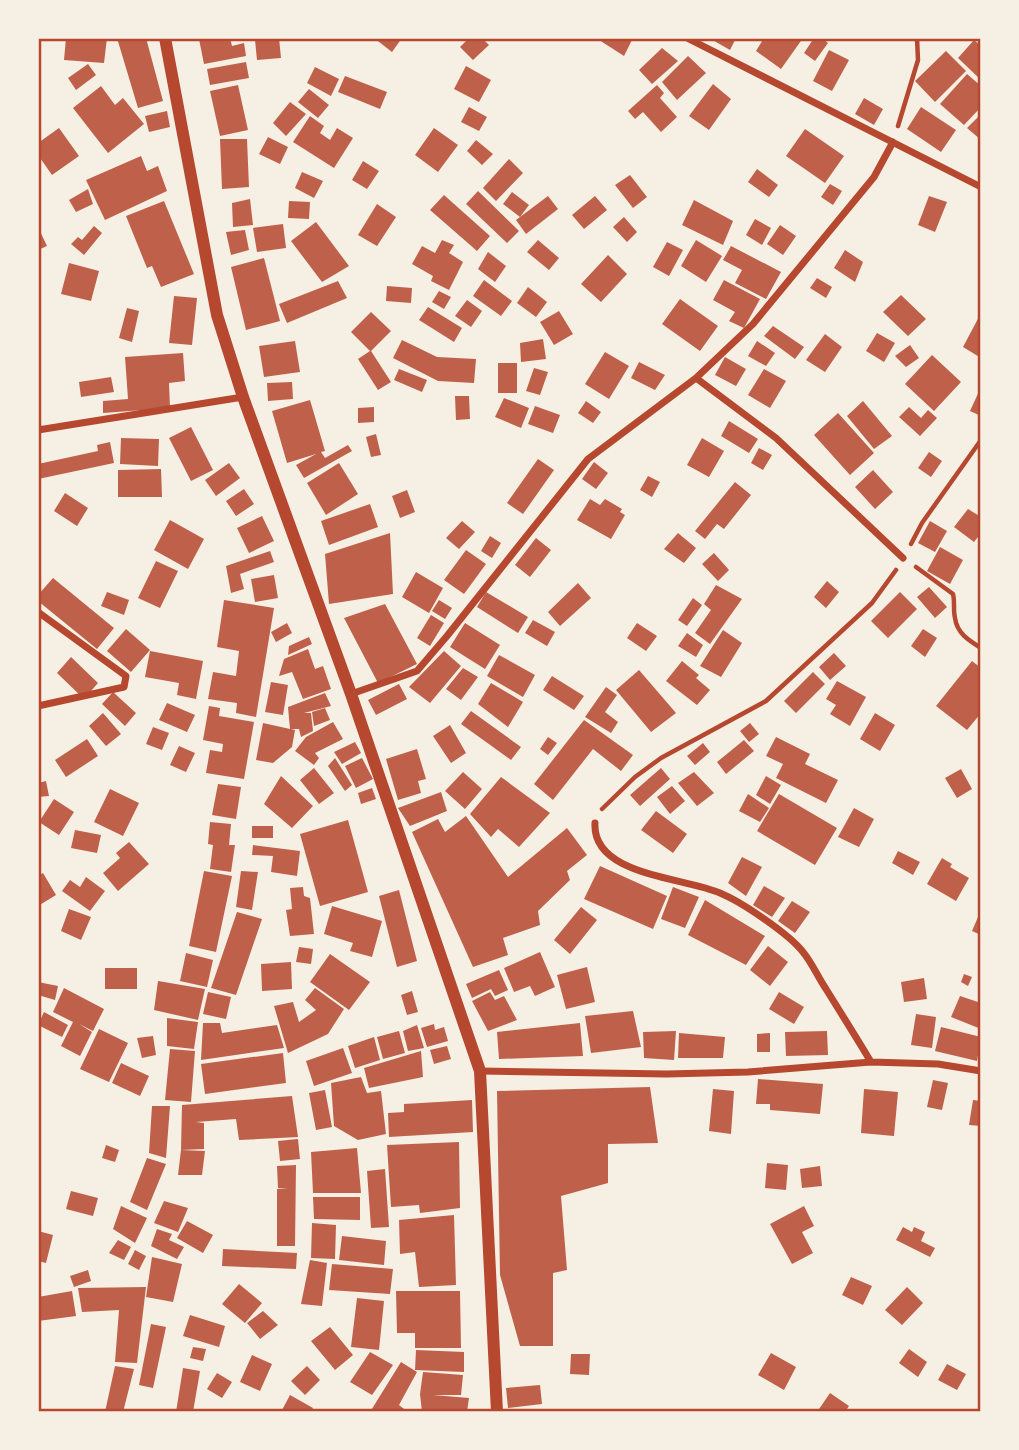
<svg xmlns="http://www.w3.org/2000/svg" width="1019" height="1450" font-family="'Fira Sans',sans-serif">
<rect width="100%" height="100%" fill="#f6efe4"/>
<path fill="#bf614a" d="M66,38H107L104,63L64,60Z
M117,38H146L163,101L138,108Z
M230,38L232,46L244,43L246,56L204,64L199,39Z
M265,38H279L281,58L257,60L255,40Z
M374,38H402L392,52Z
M469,38H482L489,45L473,60L460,47Z
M596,38H633L624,56Z
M709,38H736L730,50Z
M764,38H803L781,69L756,51Z
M814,38H822L828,43L815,61L804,53Z
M974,40L981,46V80L958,58Z
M662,48L678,61L652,84L639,70Z
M829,50L849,60L832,91L813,81Z
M946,51L966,71L935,102L915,81Z
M688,56L706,73L677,100L662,82Z
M246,62L249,78L210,85L207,69Z
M88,64L96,75L76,90L68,78Z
M466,66L491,80L479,102L454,89Z
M315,67L339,79L331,96L307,83Z
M967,74L981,86V107L964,125L940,104Z
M345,76L387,92L380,109L338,92Z
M713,84L731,99L709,130L689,116Z
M238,85L248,130L220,136L210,91Z
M657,85L664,93L660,98L677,117L661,132L643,112L635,119L628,111Z
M101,86L115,105L123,98L144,124L108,153L73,108Z
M309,89L329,105L318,118L298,102Z
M864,98L883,109L874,125L855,114Z
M290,102L306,114L286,136L273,123Z
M469,107L487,117L479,131L461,122Z
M921,107L956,130L941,152L907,129Z
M167,111L170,127L149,132L145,116Z
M981,114V140L967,128Z
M310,116L324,126L320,133L330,140L337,128L353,138L334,168L293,142Z
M59,128L79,156L52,175L38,155V143Z
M434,128L458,145L438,172L415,155Z
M805,129L844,156L825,183L786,156Z
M268,137L288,147L280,164L259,154Z
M220,139H247L249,187L222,189Z
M476,140L493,154L482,165L467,151Z
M141,156L147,171L158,166L167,191L105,220L86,180Z
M509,159L523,173L496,201L483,188Z
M363,161L379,171L367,189L352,180Z
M757,169L778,185L769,197L748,182Z
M302,172L323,181L314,198L295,188Z
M630,175L647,197L633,208L615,185Z
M830,184L842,191L833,205L821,197Z
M88,189L93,204L76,212L69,200Z
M478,191L519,231L507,243L466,204Z
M512,192L529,205L520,217L503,204Z
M444,195L490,236L477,251L430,210Z
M548,196L558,209L526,234L516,220Z
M595,196L607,210L584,229L572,215Z
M929,196L947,202L935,232L918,225Z
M250,199L253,225L233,227L232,203Z
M694,200L733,221L723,245L682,225Z
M164,201L194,274L161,287L152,266L147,268L126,216Z
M289,201L310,202L309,219L288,218Z
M377,204L396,217L377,246L358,235Z
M624,217L637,232L627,242L613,227Z
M755,219L771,228L762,245L746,235Z
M316,222L349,266L322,282L291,241Z
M283,224L286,248L257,252L253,228Z
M780,225L796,236L783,255L767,244Z
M94,226L102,233L84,255L71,244L78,237L82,240Z
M38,227L47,246L38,250Z
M245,230L249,250L231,255L226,232Z
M442,240L454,245L449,253L463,262L449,290L431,281L433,276L412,264L422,246L435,253Z
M538,240L559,258L549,270L527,252Z
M696,240L722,256L706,282L681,266Z
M667,242L683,250L669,276L653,267Z
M731,246L781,272L766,299L735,283L742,270L723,260Z
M845,250L863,262L855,282L834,268Z
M488,252L506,266L495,282L478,269Z
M608,255L627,274L601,302L581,284Z
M264,258L280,321L246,330L231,267Z
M69,263L99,271L91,301L61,294Z
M817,278L832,287L826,298L810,288Z
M484,280L512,301L501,316L473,296Z
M724,280L760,299L744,328L729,321L735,312L713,300Z
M338,281L347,298L287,323L279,304Z
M387,286L412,288L411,303L386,301Z
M528,287L547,302L536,317L517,303Z
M439,291L451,297L444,309L432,302Z
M901,295L926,319L908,336L883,312Z
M174,296L197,298L192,345L169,343Z
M680,299L718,326L700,351L662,324Z
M467,300L482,311L471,327L455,316Z
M428,307L462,328L454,342L419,320Z
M127,308L139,311L132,342L119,338Z
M559,311L573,334L554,345L540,322Z
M371,312L391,331L371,351L391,382L378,390L358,359L370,351L351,332Z
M981,313V358L963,347Z
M773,326L804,347L795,359L764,336Z
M877,333L895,343L884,362L866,351Z
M825,334L842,347L825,372L806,360Z
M543,339L546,359L521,362L520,343Z
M402,340L437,357L476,359L474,383L438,381L393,358Z
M295,341L300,372L264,377L259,346Z
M757,341L775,353L766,366L748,356Z
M910,345L919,358L906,367L895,356Z
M605,352L629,366L609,399L585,384Z
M183,353L185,381L169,383L170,408L103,413V401L128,399L125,357Z
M932,355L961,382L934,411L905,384Z
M725,357L746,369L736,386L715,375Z
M639,362L665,375L655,390L631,378Z
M498,363H517V393H498Z
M534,368L548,372L540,395L526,391Z
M399,369L427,380L422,392L394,380Z
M764,369L786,381L770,408L748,395Z
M111,377L114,392L81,397L79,382Z
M292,382L293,399L268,401L267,383Z
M981,387V416L970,411Z
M455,396H469L470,419L456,420Z
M504,398L529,408L521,428L495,417Z
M310,400L325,451L321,452L325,458L348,445L352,451L304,478L296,465L316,454L287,463L272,411Z
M586,401L601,412L593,423L578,413Z
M863,401L892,436L874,449L847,416Z
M535,406L560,415L553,433L528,424Z
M374,407V422L358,423V408Z
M909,407L921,418L928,410L937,418L920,436L899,417Z
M838,413L874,453L850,475L814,435Z
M729,421L758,439L749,453L721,436Z
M191,427L213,470L191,481L169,438Z
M376,434L381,455L371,457L366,437Z
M121,438L159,439L158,466L120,464Z
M702,438L724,451L709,477L687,465Z
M110,442L114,463L38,479V464L98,451L97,445Z
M759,448L772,455L763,470L751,463Z
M929,452L942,461L931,477L918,468Z
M538,459L554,470L523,514L507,503Z
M594,462L608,473L596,489L582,479Z
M229,463L240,478L216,496L205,480Z
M339,463L358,494L326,515L307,483Z
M161,469L162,497H118V470Z
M873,470L893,492L875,509L855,487Z
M648,476L660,482L652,497L640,490Z
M735,482L751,495L724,529L717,524L705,539L695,531Z
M244,489L254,504L236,516L226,501Z
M407,490L415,512L400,518L392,496Z
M65,493L88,508L77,526L54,511Z
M590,499L600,505L605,499L622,509L620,512L625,515L611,539L577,520Z
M370,504L378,527L329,545L321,521Z
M968,509L981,517V533L974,542L954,527Z
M262,516L274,541L249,553L237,528Z
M170,520L204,539L188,569L154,550Z
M462,521L475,532L459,549L446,538Z
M930,521L947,531L935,552L918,543Z
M390,533L393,594L329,604L325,554Z
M678,533L696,548L684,563L664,549Z
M490,536L501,543L492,558L481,551Z
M536,538L551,550L530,577L515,565Z
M940,547L963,560L950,584L927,571Z
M466,550L486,564L464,594L444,580Z
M270,551L274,562L240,574L244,589L231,593L226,566Z
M714,553L729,570L718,581L702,564Z
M156,561L178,571L160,608L138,598Z
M416,572L443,588L429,613L402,597Z
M274,575L278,598L255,602L251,579Z
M53,578L114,628L97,649L38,601V595Z
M827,581L839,592L826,608L814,597Z
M578,583L591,598L560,626L548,612Z
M716,585L742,599L710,644L695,633L711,610L704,604Z
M929,587L947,607L935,618L917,597Z
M107,592L129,600L124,615L101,606Z
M486,592L528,617L518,633L477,607Z
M900,592L917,609L888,638L871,621Z
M693,598L702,605L687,626L678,620Z
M224,600L274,608L256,717L236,713L237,703L208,699L213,672L236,676L239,651L217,647Z
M439,600L452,608L445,619L432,611Z
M385,604L417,664L378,683L344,618Z
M431,615L444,623L430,646L417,638Z
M533,620L555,632L547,646L525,633Z
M287,623L292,633L276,642L271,632Z
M465,623L500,645L485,669L450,647Z
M637,623L657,636L646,651L627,638Z
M126,629L150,650L131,672L107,651Z
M923,629L937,638L925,657L911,646Z
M723,630L742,643L721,677L700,666Z
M687,633L703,645L696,657L678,646Z
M309,637L312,644L288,655L289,646Z
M308,649L315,669L323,666L331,689L303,699L292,672L279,676L284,659Z
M150,651L203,661L196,699L177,695L179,683L145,677Z
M444,651L461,666L430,703L409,687Z
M834,653L846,666L830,680L819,667Z
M499,655L535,675L523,697L487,676Z
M71,657L98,683L84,699L57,673Z
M682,661L699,675L696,678L710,690L697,705L666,681Z
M972,661L981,668V713L967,730L936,706Z
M463,668L478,677L461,700L446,689Z
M639,670L676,713L651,732L616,690Z
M813,672L825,684L796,713L784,701Z
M552,676L584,696L574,710L543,690Z
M837,681L866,697L850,726L830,714L836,705L826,699Z
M271,682L288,685L283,715L265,712Z
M491,683L523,702L508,727L478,704Z
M399,684L407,699L376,715L368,700Z
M606,687L617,695L605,712L618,722L611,733L585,717Z
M113,692L136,713L125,726L102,704Z
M325,693L331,706L304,713H311L313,731L301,737L299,729H291L295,730L292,747L273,763L256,760L263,723L290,729L288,707Z
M167,703L195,715L187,732L159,720Z
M209,706L220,708L219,716L254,722L244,779L206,773L210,750L222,752L223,744L203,740Z
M325,708L330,720L314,726L312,712Z
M471,711L521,747L511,760L461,724Z
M103,713L121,734L106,746L89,726Z
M875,713L895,725L880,751L860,739Z
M584,720L633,755L621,771L593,749L553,800L534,784Z
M333,722L343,739L315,753L319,758L314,765L295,751L306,737Z
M750,723L759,734L749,742L740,731Z
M450,725L466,753L451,763L433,736Z
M153,727L169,733L162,750L146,744Z
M548,737L557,743L548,755L540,749Z
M776,737L810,754L805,764L838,780L826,803L776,778L783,764L766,756Z
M87,739L98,756L66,777L55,760Z
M744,740L754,751L726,774L717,762Z
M355,742L361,753L342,764L334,752Z
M703,743L710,752L695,765L687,756Z
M179,746L195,753L186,772L170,765Z
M417,749L426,779L418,781L421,793L398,800L386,759Z
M335,758L352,785L345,791L328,766Z
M362,758L373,779L356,788L345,766Z
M314,768L334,793L319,804L300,780Z
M661,768L670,779L640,806L630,795Z
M961,769L972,789L957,798L945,778Z
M463,772L482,789L465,809L445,791Z
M694,772L714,793L697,806L678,783Z
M281,776L313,806L292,828L264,804Z
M766,776L781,785L770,804L756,795Z
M501,777L550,813L519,847L498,829L491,837L470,814Z
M46,781L49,796L38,797V783Z
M218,784L241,787L236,819L212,815Z
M672,786L685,801L670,814L657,797Z
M372,788L376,799L361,804L358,793Z
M110,789L139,803L123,836L94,822Z
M441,792L447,811L410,826L398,808Z
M748,794L769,808L760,822L739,811Z
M779,794L837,828L815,865L757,831Z
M54,799L74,812L59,835L39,822Z
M854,808L874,819L859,847L838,837Z
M656,811L687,834L673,853L641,830Z
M466,816L508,877L567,828L587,855L567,871L570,880L538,911L540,925L503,938L508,955L473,967L412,832L438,819L445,832Z
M348,820L368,892L320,906L300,834Z
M210,822L231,824L229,845H235L231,872L210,869L213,845L208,844Z
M252,826H273V838H252Z
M75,830L101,835L97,853L71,848Z
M129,842L149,864L118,891L103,873L120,858L116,853Z
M253,845L300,851L297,876L271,872L273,856L252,855Z
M898,851L920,862L913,875L892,863Z
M742,857L762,867L746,896L728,883Z
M942,858L952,864L950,867L969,878L956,901L927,884Z
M600,866L667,896L653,929L584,899Z
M204,871L232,876L216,952L189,946Z
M241,871L258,872L252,910L236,907Z
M43,873L56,895L38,906V876Z
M86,877L105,891L90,911L62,891L70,880L80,887Z
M764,886L785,898L772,917L753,905Z
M303,887L304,896L310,898L314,934L290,936L286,910L292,909L290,888Z
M673,887L699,897L685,928L661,919Z
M399,890L417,961L397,967L379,896Z
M705,900L765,936L746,965L688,935Z
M792,901L810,912L795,933L778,921Z
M332,906L382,921L372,957L350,951L353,943L324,934Z
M581,907L597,920L570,954L554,940Z
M69,909L91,917L81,940L61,931Z
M237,912L262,919L236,995L211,988Z
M978,917L981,918V935L972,931Z
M768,946L788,962L770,986L750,970Z
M299,947L313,949L311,964L296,962Z
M540,952L555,987L535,996L530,986L514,992L504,968Z
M186,953L213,960L207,987L180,981Z
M330,954L370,982L349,1010L310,982Z
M291,962L292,989L262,991L261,964Z
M587,967L595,1002L566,1009L557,975Z
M105,968H137V989H105Z
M499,970L508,990L495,996L491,989L472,998L466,984Z
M964,974L972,977L968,986L961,982Z
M924,978L927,999L904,1002L901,982Z
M158,981L205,989L198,1020L154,1010Z
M38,982L58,986L55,1000L38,995Z
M64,988L104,1009L93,1031L79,1024L92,1032L80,1056L61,1046L73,1022L53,1012Z
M315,988L344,1009L328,1034L288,1053L274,1006L293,1002L299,1022L316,1010L305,1000Z
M412,991L418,1012L407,1015L401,995Z
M208,992L231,997L226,1019L203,1014Z
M490,992L495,1000L504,996L517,1020L488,1031L472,1001Z
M779,992L804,1007L794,1024L769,1009Z
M960,996L981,1003V1029L951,1017Z
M633,1011L641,1047L591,1053L585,1016Z
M44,1012L68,1025L62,1037L38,1025Z
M916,1014L936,1017L932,1048L911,1045Z
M167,1018L198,1022L194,1049L167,1046Z
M203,1023H220L222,1033L277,1025L284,1048L201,1060Z
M580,1023L583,1056L499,1059L497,1032Z
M434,1024L435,1030L444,1027L448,1041L427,1047L421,1028Z
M417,1025L424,1048L408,1051L403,1031Z
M941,1027L981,1037L977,1061L935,1051Z
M99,1029L128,1043L109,1082L80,1069Z
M399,1031L405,1053L383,1059L377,1037Z
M676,1031L674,1060L644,1058L643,1032Z
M827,1031L828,1055L786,1056L785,1032Z
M679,1033L725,1037L723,1058H678Z
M770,1033V1052H757V1034Z
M153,1036L156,1055L142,1058L137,1038Z
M374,1037L380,1060L355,1068L348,1046Z
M447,1046L451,1059L434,1064L430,1050Z
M343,1048L352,1073L314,1086L306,1061Z
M170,1049L195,1051L191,1102L165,1100Z
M421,1051L423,1077L369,1088L364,1068Z
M283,1053L286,1083L205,1094L201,1064Z
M121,1063L149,1076L140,1096L112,1083Z
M361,1077L367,1093L381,1091L386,1134L358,1140L334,1126L331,1083Z
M758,1079L823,1084L820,1114L770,1110V1104H756Z
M933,1080L948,1083L942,1110L927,1107Z
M650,1087L658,1143L608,1144V1183L561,1196L567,1270L553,1273V1346H520L500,1275L497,1091Z
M713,1089L734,1091L731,1134L709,1131Z
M864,1089L898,1092L894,1136L861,1133Z
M325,1090L332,1127L316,1130L309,1093Z
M292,1096L298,1137L239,1140L236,1119L196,1122L204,1123V1149L181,1150L182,1105Z
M472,1100L473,1132L389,1137L388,1113L404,1112V1104Z
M973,1100L981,1101V1126L969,1125Z
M152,1106H170L166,1158L149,1153Z
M298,1139L300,1159L280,1161L278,1141Z
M459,1142L460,1208L420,1213L419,1205L391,1207L387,1145Z
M106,1145L119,1150L115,1162L102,1158Z
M357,1148L361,1193H313L311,1152Z
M181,1150L205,1151L202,1175H178Z
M147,1158L166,1164L147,1210L130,1202Z
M767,1163L788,1165L786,1190L765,1188Z
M296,1165L295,1246H277V1189L288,1188H278L277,1166Z
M820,1166L822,1186L802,1188L800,1169Z
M385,1169L389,1227L371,1228L367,1171Z
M71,1191L98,1198L93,1216L66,1209Z
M313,1197H360V1220L314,1219Z
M164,1201L188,1208L178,1232L154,1223Z
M121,1206L147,1218L135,1243L113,1229Z
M804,1206L814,1226L802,1232L813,1253L792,1264L770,1224Z
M454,1215L456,1285L419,1287L415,1252L400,1254L399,1220Z
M187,1221L213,1235L203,1253L177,1238Z
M312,1223L336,1225L335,1259L311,1258Z
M903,1227L912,1232L914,1227L925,1232L921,1241L935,1248L930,1257L896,1240Z
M157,1229L172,1234L169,1240L184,1247L177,1259L151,1246Z
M38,1231L53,1235L46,1263L38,1261Z
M342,1236L386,1241L384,1265L339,1260Z
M118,1240L131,1247L124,1260L109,1253Z
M223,1249L297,1253L296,1269L222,1266Z
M135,1250L146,1256L139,1270L128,1264Z
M152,1257L182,1264L173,1302L146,1297Z
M310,1260L327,1263L322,1306L301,1304Z
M332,1264L393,1269L390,1294L329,1290Z
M88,1270L91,1281L74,1287L70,1276Z
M851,1277L872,1286L863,1305L842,1295Z
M239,1284L262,1303L245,1323L222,1304Z
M146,1287L137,1363L115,1362L119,1310L82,1312L78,1288Z
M907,1287L923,1303L902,1325L885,1310Z
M72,1291L76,1316L38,1321V1297Z
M396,1291H460L461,1348H415V1333H397Z
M357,1298L384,1301L379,1350L351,1347Z
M263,1311L278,1325L260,1339L247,1323Z
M190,1315L225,1326L219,1347L183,1336Z
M151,1324L166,1327L153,1388L139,1385Z
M330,1327L353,1355L335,1370L311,1341Z
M193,1347L206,1349L203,1361L190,1358Z
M909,1349L927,1362L918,1377L899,1363Z
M416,1350L464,1352V1372L415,1370Z
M370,1352L393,1365L372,1395L350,1382Z
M771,1353L796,1367L784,1390L758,1375Z
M571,1354H590L589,1375L570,1374Z
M252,1355L272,1364L260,1391L240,1382Z
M401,1362L417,1372L399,1405L408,1412H370Z
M947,1364L966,1374L957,1390L938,1380Z
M115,1366L134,1369L123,1412H105Z
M307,1366L320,1380L305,1395L291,1381Z
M183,1368L200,1371L193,1412H176Z
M423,1372L463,1375L461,1395H433L469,1398L467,1412H422L420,1394Z
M217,1373L232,1382L222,1398L207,1389Z
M540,1385L542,1404L508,1408L506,1388Z
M830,1393L849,1406L845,1412H817Z
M290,1395L313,1408L311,1412H281Z"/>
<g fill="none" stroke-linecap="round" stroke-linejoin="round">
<path stroke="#b5482f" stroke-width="4.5" d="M898,126L918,60L917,38
M911,544L922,523L981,440
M916,567L953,594C955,602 953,610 955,618C957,633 968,640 981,648
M602,809L635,777L661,758L766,701L872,603L896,570"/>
<path stroke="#b5482f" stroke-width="7" d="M687,38L981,187
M696,378L776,438L903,558
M38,430L243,397
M38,612L126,676L124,687L38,706
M351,694L417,671L447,636L588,459L696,378L753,324L874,177L893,142
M595,823C592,876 684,877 720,893C742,902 789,934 803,952C812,963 818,977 826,989C841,1013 856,1037 871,1062
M480,1071L667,1074L748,1072L871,1062L938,1064L981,1071"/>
<path stroke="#b5482f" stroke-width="12" d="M165,38L217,315L243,397L351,694L480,1071L497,1412"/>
</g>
<rect width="1019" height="1450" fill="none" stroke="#f6efe4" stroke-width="80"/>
<rect x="40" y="40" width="939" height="1370" fill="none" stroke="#b5482f" stroke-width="2.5"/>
</svg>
